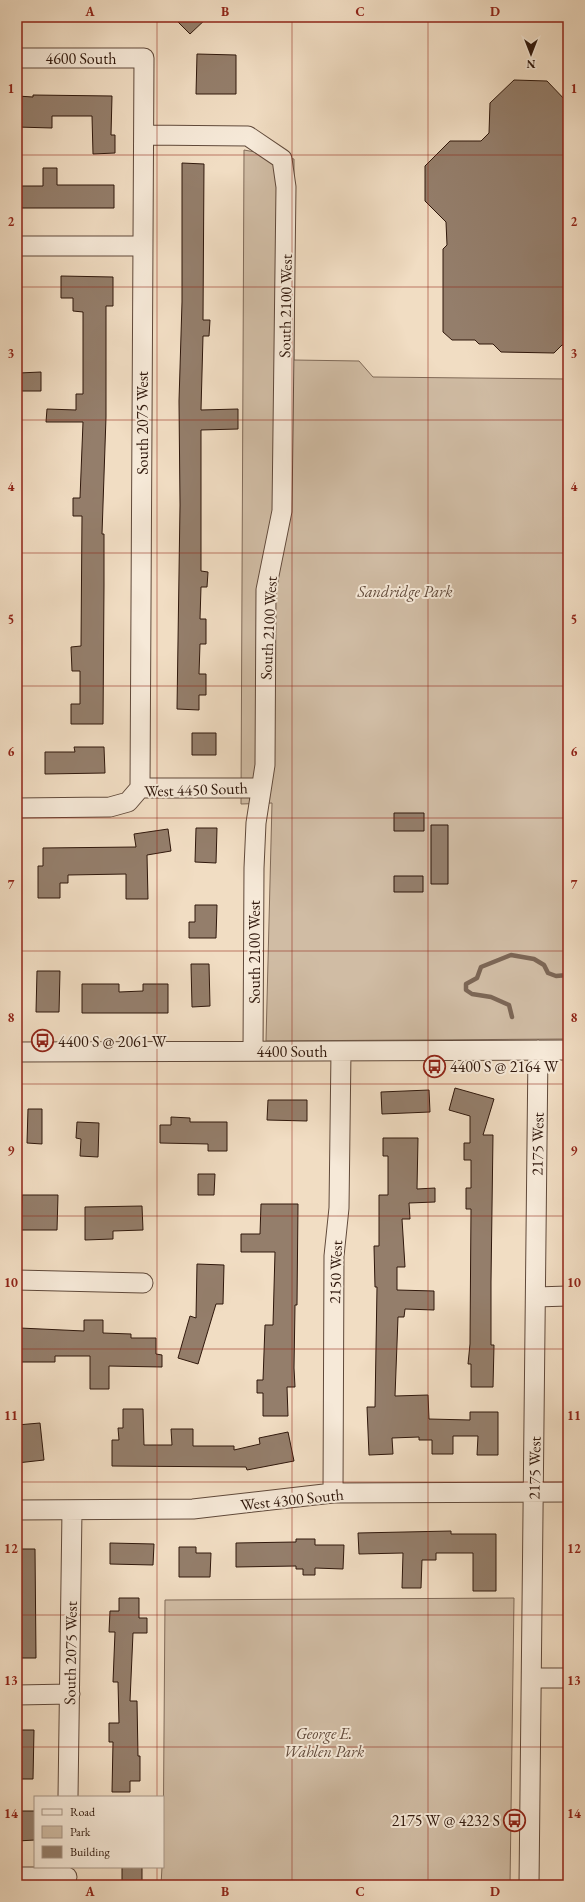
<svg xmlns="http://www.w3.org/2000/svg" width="585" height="1902" font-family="'EB Garamond',serif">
<rect width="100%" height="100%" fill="#f1ddc3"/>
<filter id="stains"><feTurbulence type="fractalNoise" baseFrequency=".005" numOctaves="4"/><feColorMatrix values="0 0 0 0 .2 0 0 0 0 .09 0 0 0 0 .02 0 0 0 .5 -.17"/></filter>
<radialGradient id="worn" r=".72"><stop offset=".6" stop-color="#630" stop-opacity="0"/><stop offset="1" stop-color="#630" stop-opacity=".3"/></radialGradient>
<path fill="#d0bca4" stroke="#806a58" d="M244,150L294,159V360L359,361L373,377L568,379V1039L266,1041L272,803L241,804Z
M514,1598L510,1885H161L162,1867H163L165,1600Z"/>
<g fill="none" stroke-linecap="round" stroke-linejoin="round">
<path stroke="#7c6655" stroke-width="4.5" d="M512,1017L509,1005L491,997L472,994L466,990V984L477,978L481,967L511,955L534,959L544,965L548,973L556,976L568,975"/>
</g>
<path fill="#947e6b" stroke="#30180c" d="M173,17H208L190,34Z
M197,54L236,55V94H196Z
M514,80L547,81L568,103V345H562L554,353L501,352L493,344H479L475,340H452L443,332V249L447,245L446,222L425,201V166L450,141H481L489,133L490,103Z
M33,95L112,96L111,135H115V153L93,154L92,116H52V128L17,127V96L33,97Z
M182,163L204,164L203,320H210L209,336H203L201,410L238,409V429L201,430V571L208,572L207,587H201L200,619H206V644H200L199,674H206V695H199V710L177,709L180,505L179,401L182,302Z
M43,168H57V185H114V208H21V186H43Z
M61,276L113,277V306H106V417L102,534H104V585L103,724H71V704H80V671H72L71,647L81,646L82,516H73V498H80L83,422H46L47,409L76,410V394H83V312L73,311V298H61Z
M41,372V391H19V373Z
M192,733H216V755H192Z
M74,747H104L105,773L45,774V752H75Z
M394,813H424V831H394Z
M431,825H448V884H431Z
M196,828H217L216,863L195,862Z
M168,829L171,851L147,855L148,899H126V874L68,875V883H60V898H38V866H43V848L136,847L134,834Z
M394,876H423V892H394Z
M195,905H217L216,938H189V922H195Z
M191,964H209L210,1006L192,1007Z
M37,971H60L59,1012H36Z
M82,984H119V992L143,991V984H168V1013H82Z
M455,1088L494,1099L483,1135H493L491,1282V1345H494L493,1387H471V1364H468L470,1344L471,1209H466V1188H471V1160H464V1143H470V1116L449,1110Z
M429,1090L430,1112L382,1114L381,1092Z
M268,1100H307V1121L267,1120Z
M28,1109H42V1144L27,1143Z
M171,1117L190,1118V1122H227V1151H208V1144L160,1143V1125H171Z
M77,1122L99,1123L98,1157L80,1156L81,1139L76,1138Z
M383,1138H418L417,1189L435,1188V1202L409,1203L410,1219H402L405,1267H397V1290L434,1291V1310L405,1309L404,1317H398L395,1396L428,1395L429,1419L470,1420V1412H498V1455H477L478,1436H453V1454H432V1440H419V1437L392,1438L393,1454L369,1455L367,1407H375L377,1287H375L374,1246H379V1195H388V1156H383Z
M198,1174H215L214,1195H198Z
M22,1195H58L57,1230H21Z
M261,1204H298L297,1305H295L294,1368L295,1387H287L288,1416H263V1393H257V1380H263L265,1325H273L275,1252H241V1234H260Z
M142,1206L143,1230L113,1231V1239L85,1240V1207Z
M197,1264L224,1265L223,1304H216L198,1364L178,1358L190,1316L196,1318Z
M84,1320H103V1333L131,1334V1338H156V1354L162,1355V1367L109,1366V1389H90V1356H55V1362H20V1328L84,1331Z
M123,1409H143L144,1445H172L171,1429H193V1446H234V1450L260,1444L259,1438L288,1432L294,1461L247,1470L246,1467L112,1466V1440H119L118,1428H123Z
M40,1423L44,1460L17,1463V1425Z
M451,1531V1534H496V1591H473V1553H436V1560H422L421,1588H402L403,1553L359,1554L358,1533Z
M296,1539H315V1545H344L343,1569L315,1568V1575H303V1569H296V1566L236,1567V1543L296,1542Z
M110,1543L154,1544L153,1565L110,1564Z
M179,1547H196V1553H211L210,1577H179Z
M17,1549H35L36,1658H17Z
M119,1598H139V1618H147V1633H133L130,1701H137L138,1756H140V1781H130V1792H112L113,1742H109V1723H119L118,1682H113L115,1632H109L110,1611H119Z
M17,1730H34L33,1779H17Z
M17,1811H35V1840L17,1841Z
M122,1867H142V1885H122Z"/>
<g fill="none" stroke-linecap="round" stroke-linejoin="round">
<defs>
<path id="minor" d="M17,58H144L140,788
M144,135L248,136L282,159L286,187L282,511L266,590L265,765L256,823L254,868L253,1051
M17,246H143
M17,808L110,807L128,802L140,788H261
M17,1052L568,1050
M17,1280L143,1283
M536,1297L568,1296
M333,1493L334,1256L339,1208L341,1051
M17,1510L193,1509L333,1493L568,1492
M532,1678H568
M17,1695L70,1694
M68,1797L72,1510
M17,1877H67
M529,1885L538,1050"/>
</defs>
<use href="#minor" stroke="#60493a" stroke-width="21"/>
<use href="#minor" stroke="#f6e9d8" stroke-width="19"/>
</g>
<path fill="none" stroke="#8f2418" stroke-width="1" stroke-opacity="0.55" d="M157,17V1797M292,17V1885M428,17V1885M17,155H568M17,287H568M17,420H568M17,553H568M17,686H568M17,818H568M17,951H568M17,1084H568M17,1216H568M17,1349H568M17,1482H568M17,1615H568M17,1747H568M157,1867V1885"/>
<defs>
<symbol id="bus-ring" viewBox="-11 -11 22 22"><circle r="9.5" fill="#f6e9d8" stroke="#8f2418" stroke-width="1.5"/><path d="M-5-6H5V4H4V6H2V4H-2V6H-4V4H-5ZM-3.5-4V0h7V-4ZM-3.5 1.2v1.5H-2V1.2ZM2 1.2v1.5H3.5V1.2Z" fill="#8f2418"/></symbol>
</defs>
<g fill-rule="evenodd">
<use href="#bus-ring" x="30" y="1028" width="25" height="25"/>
<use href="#bus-ring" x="422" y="1054" width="25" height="25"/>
<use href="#bus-ring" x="502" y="1808" width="25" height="25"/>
</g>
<g text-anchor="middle" stroke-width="4" stroke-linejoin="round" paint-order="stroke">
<g font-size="16" fill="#30180c" stroke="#f6e9d8">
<text x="81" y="64">4600 South</text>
<text transform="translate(285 306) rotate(-89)" y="6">South 2100 West</text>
<text transform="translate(142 423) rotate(-90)" y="6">South 2075 West</text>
<text transform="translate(268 628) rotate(-87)" y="6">South 2100 West</text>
<text transform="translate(196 789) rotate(-2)" y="6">West 4450 South</text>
<text transform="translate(254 952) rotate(-90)" y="6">South 2100 West</text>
<text x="292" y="1057">4400 South</text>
<text transform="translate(537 1144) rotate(-89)" y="6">2175 West</text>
<text transform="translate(335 1272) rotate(-88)" y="6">2150 West</text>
<text transform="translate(534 1468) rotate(-89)" y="6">2175 West</text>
<text transform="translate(292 1499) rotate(-6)" y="6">West 4300 South</text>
<text transform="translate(70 1653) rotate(-89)" y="6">South 2075 West</text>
</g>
<g font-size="16" font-style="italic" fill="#60493a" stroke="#f6e9d8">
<text x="405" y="597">Sandridge Park</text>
<text x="324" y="1739">George E.<tspan x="324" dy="18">Wahlen Park</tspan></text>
</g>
<g font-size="16" fill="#30180c" stroke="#f6e9d8" text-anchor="start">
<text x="58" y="1047">4400 S @ 2061 W</text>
<text x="450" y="1072">4400 S @ 2164 W</text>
<text x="500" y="1826" text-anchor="end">2175 W @ 4232 S</text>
</g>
</g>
<rect width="585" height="1902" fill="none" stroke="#f1ddc3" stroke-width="44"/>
<rect x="34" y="1796" width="130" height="72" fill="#f6e9d8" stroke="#a79586"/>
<rect x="42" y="1809" width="20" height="6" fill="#f6e9d8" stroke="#a79586"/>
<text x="70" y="1816" font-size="12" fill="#30180c">Road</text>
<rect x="42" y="1826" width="20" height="12" fill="#d0bca4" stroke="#a79586"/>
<text x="70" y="1836" font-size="12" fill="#30180c">Park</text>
<rect x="42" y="1846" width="20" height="12" fill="#947e6b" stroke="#a79586"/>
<text x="70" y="1856" font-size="12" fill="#30180c">Building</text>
<g transform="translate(531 54) rotate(180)" stroke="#f6e9d8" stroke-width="3" paint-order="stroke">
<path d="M0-3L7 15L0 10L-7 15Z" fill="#30180c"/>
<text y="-6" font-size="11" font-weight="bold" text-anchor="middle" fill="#30180c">N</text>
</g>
<rect x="22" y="22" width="541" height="1858" fill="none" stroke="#8f2418" stroke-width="1.5"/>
<g font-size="13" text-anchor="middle" font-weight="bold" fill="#8f2418">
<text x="90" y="16">A</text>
<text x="225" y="16">B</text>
<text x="360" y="16">C</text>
<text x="495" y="16">D</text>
<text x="11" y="93">1</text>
<text x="574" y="93">1</text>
<text x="11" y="226">2</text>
<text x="574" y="226">2</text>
<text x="11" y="358">3</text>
<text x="574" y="358">3</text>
<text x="11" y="491">4</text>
<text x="574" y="491">4</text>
<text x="11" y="624">5</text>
<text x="574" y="624">5</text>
<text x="11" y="756">6</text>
<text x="574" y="756">6</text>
<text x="11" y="889">7</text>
<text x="574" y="889">7</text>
<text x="11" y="1022">8</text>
<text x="574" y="1022">8</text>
<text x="11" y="1155">9</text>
<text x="574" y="1155">9</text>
<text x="11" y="1287">10</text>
<text x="574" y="1287">10</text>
<text x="11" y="1420">11</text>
<text x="574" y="1420">11</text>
<text x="11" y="1553">12</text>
<text x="574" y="1553">12</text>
<text x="11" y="1685">13</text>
<text x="574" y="1685">13</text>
<text x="11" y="1818">14</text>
<text x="574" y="1818">14</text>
<text x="90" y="1896">A</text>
<text x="225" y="1896">B</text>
<text x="360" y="1896">C</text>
<text x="495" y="1896">D</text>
</g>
<rect width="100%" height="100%" filter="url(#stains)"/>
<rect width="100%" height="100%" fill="url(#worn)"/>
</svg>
